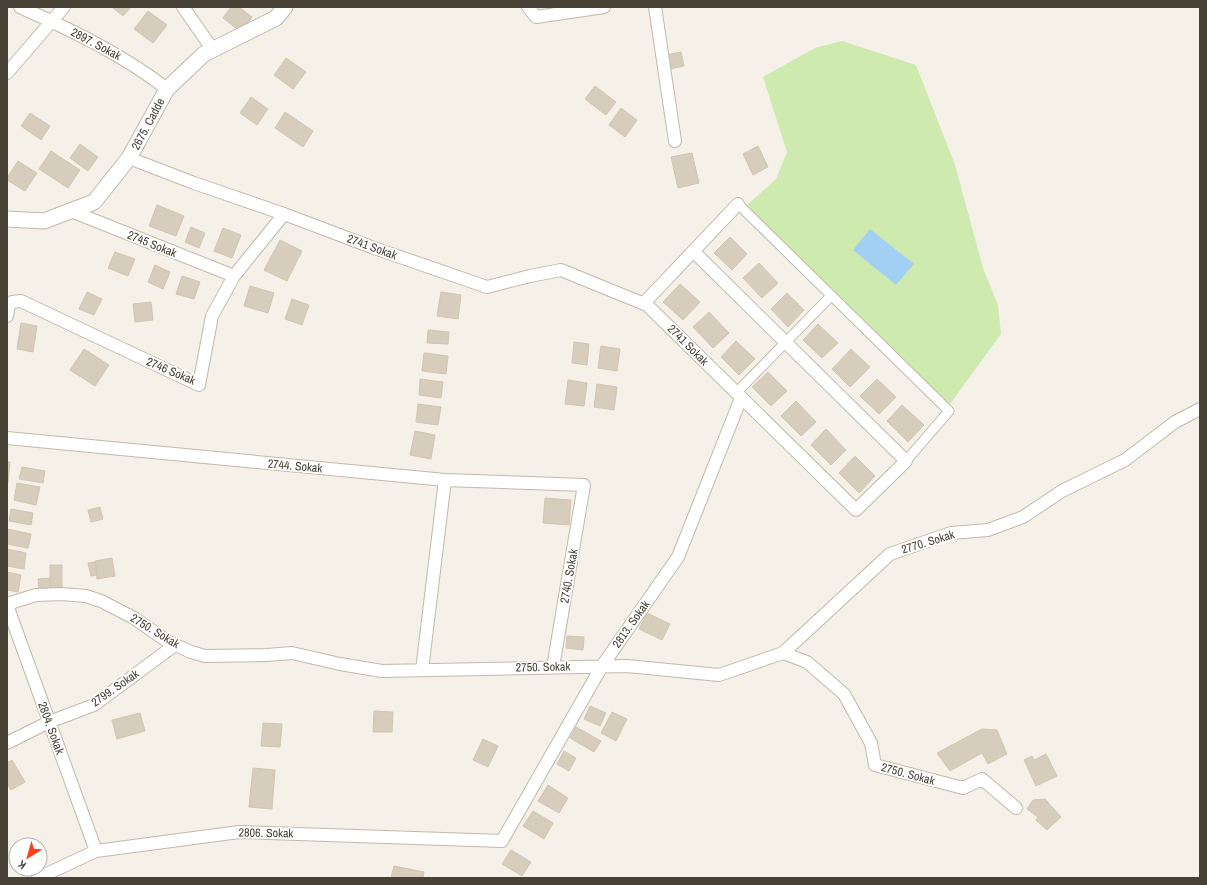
<svg xmlns="http://www.w3.org/2000/svg" width="1207" height="885" font-family="'Archivo Narrow',sans-serif">
<rect width="100%" height="100%" fill="#f5f1e8"/>
<path fill="#ceeaaf" d="M842,41L916,65L955,165L983,268L998,305L1001,334L950,404L745,207L776,179L787,152L763,77L815,48Z"/>
<path fill="#a2d0f4" d="M870,229L914,264L896,285L853,250Z"/>
<path fill="#d7cdbd" stroke="#d2c5b0" d="M112,7H131L123,16Z
M231,7H239L252,17L241,32L223,18Z
M148,11L167,25L153,43L134,29Z
M681,52L684,66L669,69L666,55Z
M286,58L306,72L293,89L274,75Z
M595,86L616,102L606,115L585,99Z
M251,97L268,109L257,125L240,113Z
M621,108L637,120L625,137L609,125Z
M285,112L313,131L303,147L275,128Z
M30,113L50,126L41,140L21,126Z
M80,144L98,157L88,171L70,158Z
M758,146L768,167L753,175L743,154Z
M51,151L80,170L68,188L39,169Z
M692,153L699,183L678,188L671,157Z
M18,161L37,173L25,191L7,180V178Z
M157,205L184,216L176,236L149,226Z
M191,227L205,233L199,248L185,242Z
M223,228L241,235L232,258L214,251Z
M730,237L747,254L732,270L714,253Z
M280,240L302,251L287,281L264,270Z
M115,252L135,259L128,276L108,268Z
M759,263L778,283L762,298L743,278Z
M155,265L170,272L163,289L148,282Z
M182,276L200,282L194,299L176,294Z
M680,284L700,302L683,320L663,302Z
M250,286L274,293L268,313L244,306Z
M87,292L102,299L94,315L79,309Z
M441,292L461,295L458,319L437,316Z
M787,293L804,310L788,327L771,309Z
M292,299L309,305L302,325L285,319Z
M151,302L153,320L135,322L133,304Z
M709,312L729,333L713,348L693,327Z
M21,323L37,326L33,352L17,349Z
M818,324L838,343L822,358L803,340Z
M428,330L449,332L448,344L427,343Z
M736,341L755,359L739,375L721,357Z
M574,342L589,344L587,365L572,363Z
M601,346L620,349L617,371L598,368Z
M84,349L109,365L95,386L70,370Z
M851,349L870,367L850,387L832,369Z
M424,353L448,356L446,374L422,371Z
M768,372L787,391L771,406L752,387Z
M420,379L443,382L441,398L419,395Z
M877,379L896,397L879,414L860,396Z
M568,380L587,383L584,406L565,404Z
M597,384L617,387L614,410L594,407Z
M796,401L816,422L801,436L781,416Z
M418,404L441,407L438,425L416,422Z
M902,405L924,425L908,442L887,421Z
M826,429L846,450L831,465L811,445Z
M415,431L435,435L431,459L410,455Z
M855,456L875,476L859,493L839,473Z
M7,462H10L8,483H7Z
M22,467L45,471L43,483L19,479Z
M17,483L40,487L36,505L14,500Z
M545,498L571,500L569,525L543,523Z
M100,507L103,519L91,522L88,510Z
M11,509L33,513L31,525L9,521Z
M7,529L31,534L28,548L7,544Z
M7,549L26,553L24,569L7,566Z
M112,558L115,576L97,579L95,561Z
M95,562L97,575L91,576L88,563Z
M50,565H62V591H50Z
M7,572L21,575L18,592L7,590Z
M50,578L51,592H39L38,579Z
M647,613L670,624L662,640L639,629Z
M567,636L584,637L583,650L566,648Z
M590,706L606,713L600,726L584,719Z
M374,711L393,712L392,732H373Z
M612,712L627,719L616,741L601,733Z
M140,713L145,731L117,739L112,720Z
M263,723L282,724L280,747L261,746Z
M576,727L601,741L594,752L570,738Z
M982,729L997,730L1007,754L988,764L982,753L950,771L937,753Z
M483,739L498,746L488,767L473,760Z
M564,751L576,758L569,771L557,764Z
M1046,754L1057,776L1036,786L1024,760L1032,756L1034,760Z
M12,760L25,782L11,790L7,783V763Z
M253,768L275,770L272,809L249,807Z
M548,785L568,798L559,813L538,801Z
M1045,799L1061,817L1047,830L1036,820L1038,817L1027,809L1033,800Z
M533,811L553,823L544,839L523,826Z
M511,850L531,862L522,876L502,864Z
M394,866L424,872L423,878H391Z"/>
<g fill="none" stroke-linecap="round" stroke-linejoin="round">
<defs>
<path id="pedestrian" d="M738,204L949,411L906,461
M736,393L831,296"/>
<path id="minor" d="M20,7C71,30 122,54 167,89
M183,7L213,50
M528,7L536,17L604,7
M655,7L675,141
M7,73L64,7
M129,158L194,183L284,214L374,248L487,287L530,276L561,270L647,305L856,510L906,461L693,251
M71,211L234,276
M644,303L738,204
M7,316L9,305L12,302L21,301L199,385L212,316L234,276L284,214
M7,438L445,480L584,485L553,667
M7,604L36,595L62,594L86,596L101,601L134,618L167,641L191,652L205,656L267,655L292,653L340,664L382,671L627,666L719,675L783,653L807,662L844,694L871,743L875,765L963,788L982,779L1016,808
M7,605L96,851
M783,653L890,554L951,533L988,530L1023,517L1062,491L1125,460L1175,422L1200,409
M422,670L445,480
M7,743L49,722L94,705L175,645
M38,878L96,851L239,832L502,841L602,666L678,557L741,398"/>
<path id="tertiary" d="M7,219L44,221L94,202L129,158L167,89L204,54L276,18L285,7"/>
</defs>
<use href="#pedestrian" stroke="#c1b9aa" stroke-width="11"/>
<use href="#minor" stroke="#c1b9aa" stroke-width="14"/>
<use href="#tertiary" stroke="#c1b9aa" stroke-width="17"/>
<use href="#pedestrian" stroke="#fff" stroke-width="9"/>
<use href="#minor" stroke="#fff" stroke-width="12"/>
<use href="#tertiary" stroke="#fff" stroke-width="15"/>
</g>
<g text-anchor="middle" stroke-width="3.5" stroke-linejoin="round" paint-order="stroke">
<g font-size="12" fill="#484236" stroke="#fff">
<text transform="translate(96 44) rotate(28)" y="4">2897. Sokak</text>
<text transform="translate(148 124) rotate(-62)" y="4">2675. Cadde</text>
<text transform="translate(152 244) rotate(22)" y="4">2745 Sokak</text>
<text transform="translate(372 247) rotate(20)" y="4">2741 Sokak</text>
<text transform="translate(688 345) rotate(45)" y="4">2741 Sokak</text>
<text transform="translate(171 371) rotate(23)" y="4">2746 Sokak</text>
<text transform="translate(295 466) rotate(5)" y="4">2744. Sokak</text>
<text transform="translate(928 542) rotate(-17)" y="4">2770. Sokak</text>
<text transform="translate(569 576) rotate(-80)" y="4">2740. Sokak</text>
<text transform="translate(631 624) rotate(-55)" y="4">2813. Sokak</text>
<text transform="translate(155 631) rotate(31)" y="4">2750. Sokak</text>
<text transform="translate(543 667) rotate(-1)" y="4">2750. Sokak</text>
<text transform="translate(115 688) rotate(-35)" y="4">2799. Sokak</text>
<text transform="translate(51 728) rotate(70)" y="4">2804. Sokak</text>
<text transform="translate(908 774) rotate(15)" y="4">2750. Sokak</text>
<text transform="translate(266 833) rotate(1)" y="4">2806. Sokak</text>
</g>
</g>
<rect width="1207" height="885" fill="none" stroke="#484236" stroke-width="16"/>
<g transform="translate(28 857) rotate(217)"><circle r="19" fill="#ffffff" stroke="#b6b3af"/>
<path d="M0-3L7 15L0 10L-7 15Z" fill="#ff3e15"/>
<text y="-6" font-size="11" font-weight="bold" text-anchor="middle" fill="#484236">K</text>
</g>
</svg>
